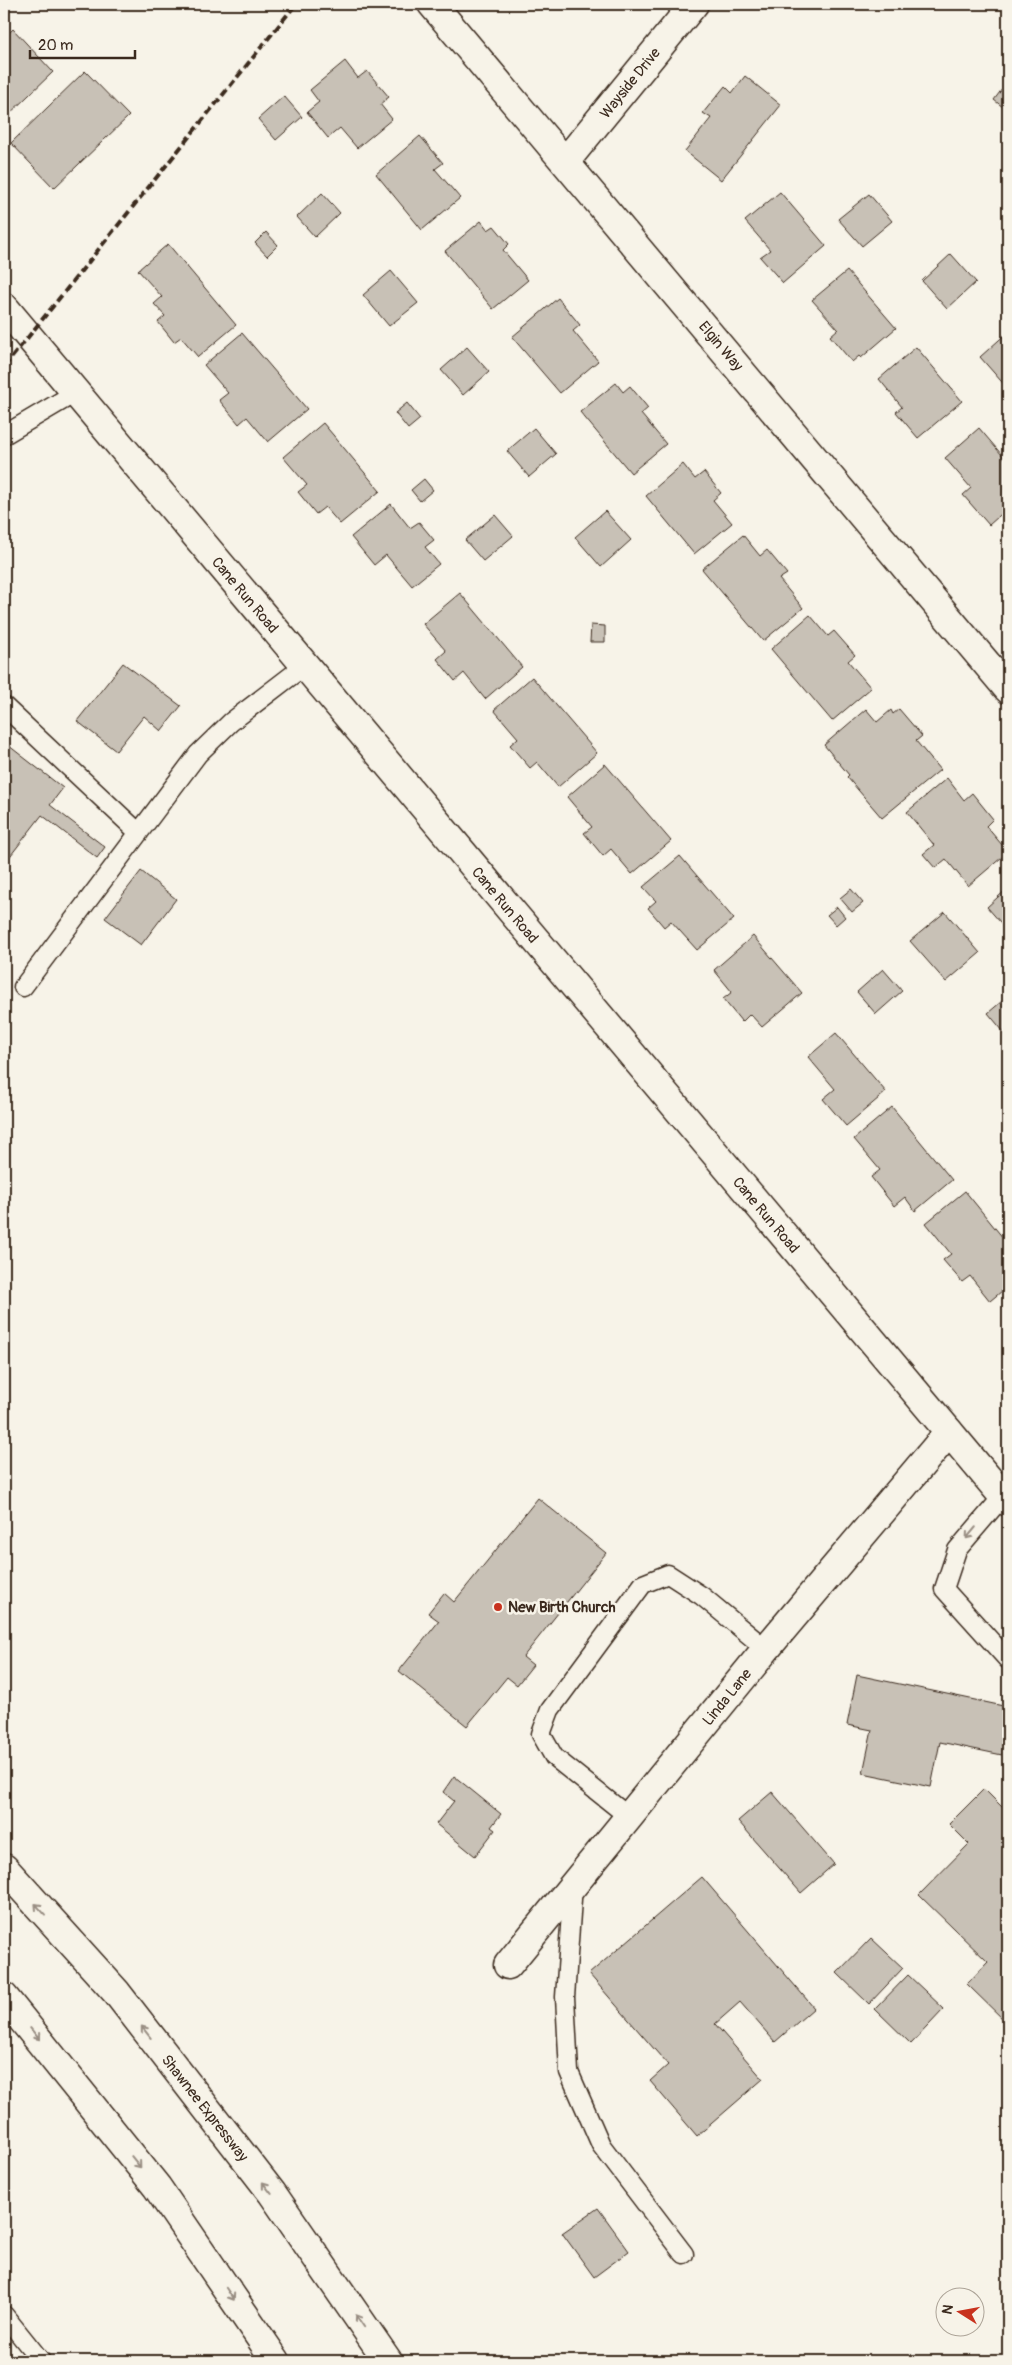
<svg xmlns="http://www.w3.org/2000/svg" width="1012" height="2365" font-family="Pangolin,sans-serif">
<rect width="100%" height="100%" fill="#f7f3e8"/>
<filter id="ink" filterUnits="userSpaceOnUse"><feTurbulence type="fractalNoise" baseFrequency=".02" numOctaves="2"/><feDisplacementMap in="SourceGraphic" scale="10" xChannelSelector="R" yChannelSelector="G"/><feConvolveMatrix kernelMatrix="1 2 1 2 8 2 1 2 1" color-interpolation-filters="sRGB"/></filter>
<g filter="url(#ink)">
<path fill="#c8c1b6" stroke="#3b2a1e" d="M13,29L53,72L4,119V38Z
M345,61L358,78L367,71L389,97L380,104L392,119L357,148L340,128L328,138L307,112L319,102L310,90Z
M85,71L129,116L54,188L11,143Z
M745,76L781,105L721,180L685,151L711,118L703,113L725,86L732,93Z
M1008,81V111L994,100Z
M284,96L302,117L276,140L258,119Z
M420,136L443,163L435,169L460,198L422,230L376,174Z
M780,192L826,246L783,283L760,257L770,250L745,221Z
M322,193L340,213L315,237L297,217Z
M869,194L892,221L862,246L838,219Z
M481,221L488,230L494,226L509,244L503,250L528,280L493,309L445,251Z
M266,232L278,245L267,256L255,243Z
M168,244L236,325L198,357L181,337L174,342L158,322L165,316L154,304L162,297L138,270Z
M951,254L976,282L947,309L922,281Z
M391,271L418,303L389,326L363,295Z
M847,271L896,328L861,358L859,356L852,362L830,336L838,329L812,300Z
M558,298L580,325L573,331L598,361L560,393L512,337Z
M1008,332V389L980,357Z
M242,333L307,409L268,442L247,417L239,424L219,400L228,393L204,365Z
M467,347L489,372L463,395L441,370Z
M916,347L962,401L918,438L896,412L902,407L879,379Z
M616,383L623,392L630,386L648,408L641,414L666,444L631,473L580,412Z
M407,403L420,419L408,429L395,413Z
M323,423L380,491L340,524L325,507L316,514L298,492L307,485L283,457Z
M534,428L556,454L529,477L507,451Z
M979,428L1008,462V508L989,525L963,495L971,488L945,458Z
M683,464L695,479L704,472L721,493L713,500L732,523L694,554L646,496Z
M424,479L433,490L420,501L411,490Z
M391,504L410,528L419,522L434,540L425,547L439,564L412,586L386,555L374,565L351,537Z
M605,511L631,540L601,567L575,537Z
M495,515L513,536L483,561L465,540Z
M743,535L760,556L767,550L787,574L779,579L803,608L763,641L702,569Z
M460,593L522,667L485,699L464,673L455,681L437,659L446,651L423,624Z
M810,615L828,636L834,631L855,655L848,661L871,688L832,721L771,649Z
M591,625L605,626V642H590Z
M123,663L181,706L161,731L144,716L116,751L77,721Z
M532,677L597,753L558,787L537,762L530,768L510,745L518,738L494,710Z
M866,709L877,722L891,710L893,714L899,709L922,736L916,741L940,770L882,818L847,777L849,775L824,745Z
M4,742L63,788L50,805L105,847L97,858L42,815L4,864Z
M605,764L671,841L632,874L611,849L603,856L584,833L592,827L567,797Z
M947,778L964,800L972,793L993,819L986,826L1008,852L968,886L946,859L935,868L923,854L934,845L907,812Z
M680,856L734,919L697,950L671,921L664,927L648,908L656,901L643,887Z
M141,871L176,899L141,945L105,918Z
M1008,888V931L987,907Z
M851,889L863,903L852,912L840,898Z
M837,907L845,917L836,925L827,915Z
M945,912L980,953L946,982L910,941Z
M753,936L802,993L762,1027L750,1014L742,1022L723,999L732,992L714,970Z
M883,969L902,991L876,1014L857,992Z
M1008,996V1037L988,1013Z
M836,1033L886,1092L846,1126L823,1099L835,1089L808,1057Z
M892,1107L952,1180L915,1211L905,1197L894,1206L871,1177L880,1170L854,1139Z
M965,1191L1008,1244V1286L990,1301L970,1276L962,1282L943,1260L951,1254L926,1223Z
M538,1498L606,1553L523,1657L533,1665L517,1685L507,1677L467,1726L399,1671L439,1621L428,1613L444,1593L454,1602Z
M857,1675L1008,1707V1726L1002,1755L940,1742L931,1787L863,1773L872,1730L847,1725Z
M454,1776L501,1814L491,1827L495,1830L475,1856L436,1824L454,1801L443,1792Z
M984,1789L1008,1813V2024L967,1984L988,1962L919,1895L969,1844L949,1824Z
M772,1792L834,1864L801,1893L738,1821Z
M702,1877L814,2008L775,2042L740,2002L715,2024L763,2079L697,2136L650,2081L668,2065L589,1974Z
M871,1938L903,1968L869,2004L837,1973Z
M908,1975L944,2009L911,2044L875,2009Z
M598,2208L629,2251L594,2277L562,2233Z"/>
<g fill="none" stroke-linecap="round" stroke-linejoin="round">
<defs>
<path id="lane" d="M4,435L75,393
M4,706L139,833
M23,987L198,754L231,722L304,666
M1003,1496L957,1550L944,1589L1008,1660
M629,1817L554,1757L541,1734L550,1710L643,1584L668,1574L702,1596L766,1649
M573,1885L565,1997L569,2072L601,2145L684,2254
M4,2315L41,2361"/>
<path id="street" d="M432,4L1008,689
M565,162L694,4
M508,1965L766,1649L949,1432"/>
<path id="secondary" d="M4,307L1008,1502"/>
<path id="highway" d="M4,1868L117,1993L272,2193L388,2361
M4,1997L157,2187L276,2361"/>
</defs>
<use href="#lane" stroke="#3b2a1e" stroke-width="21"/>
<use href="#street" stroke="#3b2a1e" stroke-width="31"/>
<use href="#secondary" stroke="#3b2a1e" stroke-width="31"/>
<use href="#highway" stroke="#3b2a1e" stroke-width="31"/>
<use href="#lane" stroke="#f7f3e8" stroke-width="18"/>
<use href="#street" stroke="#f7f3e8" stroke-width="28"/>
<use href="#secondary" stroke="#f7f3e8" stroke-width="28"/>
<use href="#highway" stroke="#f7f3e8" stroke-width="28"/>
<path stroke="#3b2a1e" stroke-width="4" stroke-dasharray="8 4" stroke-linecap="butt" d="M4,367L296,4"/>
</g>
<defs><path id="oneway-shaft" d="M-6 0H5M1.5-3L5.5 0L1.5 3" fill="none" stroke-width="1.6" stroke-linecap="round" stroke-linejoin="round" transform="scale(1.25)"/></defs>
<g stroke="#998e83">
<use href="#oneway-shaft" transform="translate(971 1533) rotate(130)"/>
<use href="#oneway-shaft" transform="translate(40 1909) rotate(-132)"/>
<use href="#oneway-shaft" transform="translate(146 2032) rotate(-128)"/>
<use href="#oneway-shaft" transform="translate(35 2034) rotate(51)"/>
<use href="#oneway-shaft" transform="translate(136 2162) rotate(51)"/>
<use href="#oneway-shaft" transform="translate(267 2188) rotate(-128)"/>
<use href="#oneway-shaft" transform="translate(230 2294) rotate(56)"/>
<use href="#oneway-shaft" transform="translate(360 2321) rotate(-124)"/>
</g>
</g>
<circle fill="#c8321e" stroke="#f7f3e8" stroke-width="2" cx="498" cy="1607" r="5"/>
<g text-anchor="middle" stroke-width="5" stroke-linejoin="round" paint-order="stroke">
<g font-size="15" fill="#3b2a1e" stroke="#f7f3e8">
<text transform="translate(630 83) rotate(-51)" y="5">Wayside Drive</text>
<text transform="translate(721 346) rotate(50)" y="5">Elgin Way</text>
<text transform="translate(245 595) rotate(50)" y="5">Cane Run Road</text>
<text transform="translate(505 905) rotate(50)" y="5">Cane Run Road</text>
<text transform="translate(766 1215) rotate(50)" y="5">Cane Run Road</text>
<text transform="translate(727 1697) rotate(-51)" y="5">Linda Lane</text>
<text transform="translate(205 2108) rotate(52)" y="5">Shawnee Expressway</text>
</g>
<g font-size="15" font-weight="bold" fill="#3b2a1e" stroke="#f7f3e8" text-anchor="start">
<text x="508" y="1612">New Birth Church</text>
</g>
</g>
<rect width="1012" height="2365" fill="none" stroke="#f7f3e8" stroke-width="20"/>
<rect x="10" y="10" width="992" height="2345" fill="none" stroke="#3b2a1e" stroke-width="2" filter="url(#ink)"/>
<g transform="translate(960 2312) rotate(281)"><circle r="24" fill="#f7f3e8" stroke="#aca397"/>
<path d="M0-4L9 19L0 12L-9 19Z" fill="#c8321e"/>
<text y="-8" font-size="14" font-weight="bold" text-anchor="middle" fill="#3b2a1e">N</text>
</g>
<path d="M30 50v8h105v-8" fill="none" stroke="#3b2a1e" stroke-width="2.5"/>
<text x="38" y="50" font-size="15" fill="#3b2a1e" stroke="#f7f3e8" stroke-width="4" paint-order="stroke">20 m</text>
</svg>
